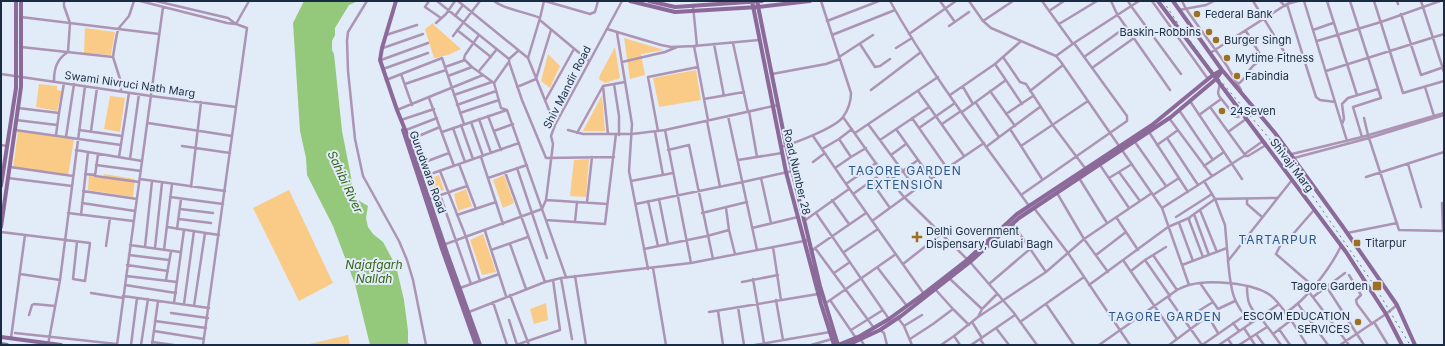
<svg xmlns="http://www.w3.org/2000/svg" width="1445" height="346" font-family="Inter,sans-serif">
<rect width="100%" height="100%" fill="#e2ebf8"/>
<path fill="#facb87" d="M433,23L435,26L461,49L448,55L434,58L425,29Z
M85,28L115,32L111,55L84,53Z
M624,38L664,50L641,54L645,75L630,79Z
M615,47L620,78L605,83L599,79L600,75Z
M548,54L560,66L550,88L541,81Z
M696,70L701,100L659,107L653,78Z
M39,84L57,86V90L62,91L57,111L36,107Z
M602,95L605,131H583Z
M110,96L125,98L120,132L104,129Z
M18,131L74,139L68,176L13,168Z
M589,159L586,197L570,196L574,160Z
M89,173H95L96,178H103L104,174L135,179L133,197L88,190Z
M439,175L444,190L431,194L426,180Z
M504,175L514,203L503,208L493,180Z
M466,189L472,206L458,211L454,194Z
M289,190L333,283L299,301L253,208Z
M483,234L496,272L482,275L470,240Z
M546,303L548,320L534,324L530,309Z
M348,335L350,345H305Z"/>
<path fill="#94c97b" d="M304,1H358L349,5L335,28V35L332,41V50L334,54L342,131L352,182L350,189L353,197L368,206L366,218L368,227L373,234L383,242L396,266L404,300L408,331V343L413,345H370L355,284L333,226L307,175L306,158L300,131L293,23Z"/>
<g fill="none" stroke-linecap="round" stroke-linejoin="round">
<path stroke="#ab94b4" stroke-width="2.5" d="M140,1L227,23L235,24
M156,1L228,18L236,24L247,28L203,345
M367,1L348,32L347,41L348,71L355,139L363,176L399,241L407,260L413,280L426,345
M429,1L425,7L441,18
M437,1L509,59
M458,1L528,58L555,125
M494,1C505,10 527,12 540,18
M545,1L590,14L595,12L598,1
M890,1C930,73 981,139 1029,206
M940,1L955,22
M969,1L983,21L991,28L1056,56L1061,62L1162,208L1189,285
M1042,1L1073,44
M1111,1L1117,14L1170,90
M1128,1L1131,6L1181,74
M1152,1L1208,79
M1182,1L1186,9L1227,66L1241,90
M1253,1L1288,58
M1280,1L1285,6
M1291,1L1287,4L1303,56
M1304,1L1347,141
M1327,1L1357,95
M1350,1L1381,98L1353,107L1362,137
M1374,1L1403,93L1444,81
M1397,1L1398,4
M1421,1L1444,72
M693,6L697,46
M1179,10L1206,5L1214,1
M1049,11L1064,1
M1401,14L1421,75L1444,67
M455,16L463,5
M21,17L159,34
M541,21L589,61
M827,21L879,1
M983,21L1013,1
M436,23L446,14L455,1
M236,24L249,1
M1059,24L1097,1
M949,26L969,12
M607,29L661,45L671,47L694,46L759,40
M457,30L491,57
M1313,30L1333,23
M1246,31L1264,61
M617,33L632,124L629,171L648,269
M909,34L956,1
M386,35L417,25
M479,35L465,55L464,59L472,67L494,83L501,108L507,110L566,277
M832,35L895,10
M453,36L480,1
M1317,41L1381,22L1440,1
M733,43L748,112
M714,44L724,96
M860,44L875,67L880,66L890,59
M694,46L708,120
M21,47L113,57
M383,48L423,34
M896,48L912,38
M1210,53L1287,4L1298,1
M1056,56L1074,43L1139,1
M839,57L873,35
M1003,57L1020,82L1026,84L1052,124L1085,168
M1084,57L1126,27
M528,58L540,18L544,1
M509,59V62L522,100L546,158L614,157
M509,59L518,51
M381,60L428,43
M622,62L665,52L677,47
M995,64L1022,104
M445,67L465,60
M1092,68L1134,38
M383,69L428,53
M479,71L497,49
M1326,71L1444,34
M1,74L151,96L236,107
M401,74L412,105
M772,74L826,64L840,59
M448,76L472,67
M386,80L442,58L464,124
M54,81C54,68 57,59 68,52L70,23L64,6V1
M494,83L508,63
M405,84L446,70
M614,84L619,116V135
M1220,84L1218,92L1219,96L1235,116L1238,117L1243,114
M1238,84C1246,79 1247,71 1254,65C1261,58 1292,57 1303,56L1316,97L1320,100L1335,102
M517,87L536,79L551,30
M963,87L973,104
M1425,87L1434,116
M871,90L921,52
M121,91L120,79L113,57L115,44L118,29L129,16L134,1
M918,91L964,156
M990,91L1015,126
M1030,91L1063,65
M454,95L492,82
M950,95L995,64L1020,42
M429,98L454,166
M704,99L744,92
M545,101L574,49
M1190,101L1242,179
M976,103L999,137
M457,105L496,91
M1210,107L1245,155
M18,108L59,113L64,83
M397,110L483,75
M1179,110L1213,160
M749,111L757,157
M962,112L1006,80
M460,113L499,100
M1006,114L1033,96
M1199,115L1221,99
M488,116L501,150
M728,116L757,250
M843,117L875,162L904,197L970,262L1014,313L1037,345
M912,118L947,168
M1169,118L1212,176
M1364,118L1368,135L1399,230L1444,231
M479,119L491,153
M16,120L57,125
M401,120L434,109
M707,121L720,187
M471,122L483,156
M148,123L232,136
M868,124L916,189
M942,124L961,111
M1342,124L1344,119L1342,104L1348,98L1378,89
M461,125L473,159
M453,128L465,162
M919,128L955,103
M896,129L931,178
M15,130L121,145
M79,130L122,136
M406,130L437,118
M568,130L583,134H632L665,130L778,105
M665,130L691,263
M1178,130L1167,138L1198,185
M91,131L97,88
M494,131L513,124
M658,131L648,77L698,67
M442,132L507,110
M655,132L663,175
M1149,132L1188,192
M1228,132L1246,119
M577,133L603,86
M855,133L938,77
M608,134L603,86L625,82
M56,135L59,113
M813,136L846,184L924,294
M66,137L74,84
M409,140L440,127
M880,140L929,107
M1135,142L1166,186
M1,145L7,146
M1157,145L1167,138
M182,146L230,153
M1021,146L1010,129L1040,107
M781,147C795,143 835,128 843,117C848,110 851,101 851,93L821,1
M986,147L1010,129
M822,149L839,139
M76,150L142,161
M668,150L689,145L713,259
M98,154L95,176L139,182
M1292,154L1362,137L1444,113
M891,155L906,144
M1244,156L1246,153L1263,141
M119,157L129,93
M481,157L503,224
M851,157L866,148
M1294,158L1369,138L1444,115
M130,159L139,94
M738,160L782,153
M813,162L825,153
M459,164L476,209
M1408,164L1421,207
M96,165L141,171
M417,165L449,153
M1100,165L1129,208
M1204,166L1224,152
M10,167L73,176
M517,168L547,258
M835,168L851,157L839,139L852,129
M440,171L466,237L480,281
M505,172L545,282
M1119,172L1140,201
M85,174L95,175
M422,177L519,143
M1366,177L1444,152
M8,178L72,186
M488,178L527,165
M761,178L771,223
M1079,178L1107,223
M1109,178L1132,164
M140,179L225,191
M1042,179L1021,146L1088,101
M890,180L918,160
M631,181L673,173
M871,181L890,208
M1204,181L1215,199L1225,225L1228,260
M846,184L876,163
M191,187L201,102
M83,191L137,199
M1057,193L1084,239L1108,272
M853,194L884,172
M440,195L471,284
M1021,195L1127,121V116L1074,43
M1153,195L1179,178
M170,197L223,204
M429,199L467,186
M659,199L668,244
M1247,199V204L1262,217
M546,200L607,204
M832,200L849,224
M648,201L658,246
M587,202L592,157
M82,203L135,211
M1442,203L1443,231
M636,204L743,182L792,171
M726,208L729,230L735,254
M1034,208L1068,253L1130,345
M1162,208L1244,156H1248L1266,145
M180,209L213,213
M1200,210L1217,252
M68,213L133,221
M702,213L747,202
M816,213L889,319
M1194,214L1209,255
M81,215L88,152
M457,215L496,202
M1116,217L1138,250
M1176,217L1212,194
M179,219L211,223
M546,220L605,224L616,134
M804,221L849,189
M872,221L916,189L984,143
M575,222L577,202
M1179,223L1193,261
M1013,224L1046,272
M167,227L219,235
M752,228L798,217
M177,229L181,199
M485,231L506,296
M1,232L90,243L85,281L73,279L77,242
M1347,233L1397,223
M510,244L526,289
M130,245L180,252
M443,245L542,209L546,200L553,144L551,136L555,125L622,1
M106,246L110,218
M145,247L152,181
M773,247L781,300
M155,248L162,183
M815,248L874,328
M644,249L707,236L729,230
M164,250L172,184
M491,250L528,237
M811,252L815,248L866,213
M844,252L878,229
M129,255L169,260
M1096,255L1126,232
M1153,255L1177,290
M1203,257L1189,220L1190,217L1215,199L1277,198
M1123,260L1177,339
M1145,260L1166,247
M903,264L941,234
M127,265L168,271
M1182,265L1227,248
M877,267L907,306
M653,268L666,345
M1131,271L1145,260L1170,296
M834,273L850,262
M20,274L60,280
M1349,275L1361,295L1356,300L1357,304L1372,324
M126,276L177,282
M575,276L586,345
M561,278L572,339
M949,278L982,309
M753,279L764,343
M166,280L171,251
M742,282L778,275
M1200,283L1218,309L1235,301
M989,284L1030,249
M125,285L176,293
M1089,285L1168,227L1189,218
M1247,286C1247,302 1249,306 1259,318
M1313,286L1276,254L1284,238L1287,241L1314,210
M1326,286L1364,345
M460,288L499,274
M935,289L953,309L969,325
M1309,292L1349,345
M91,293L123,298
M510,295L529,345
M123,296L209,308
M1168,297L1202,345
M1313,297L1345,273
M776,300L783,340
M830,300L856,338
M493,302L507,345
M174,303L184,230
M826,303L896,254
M184,304L194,231
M1046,304L1074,345
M1298,304L1328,345
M194,306L205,233
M738,307L744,345
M718,311L723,345
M469,312L545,282L561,278L691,263L809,240
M709,312L818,294
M171,313L208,318
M1285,313C1306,301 1331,267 1341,246
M29,315L32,305L34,304L55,306
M978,317L982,309L997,294
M1260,317L1273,334L1290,321
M898,318L904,326
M509,320L517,345
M1184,320L1213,302
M155,321L206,328
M972,322L982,338
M1020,322L1084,277
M1374,322L1388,345
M1233,323L1239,331
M1251,323C1231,301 1231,289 1228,261L1292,180
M996,328L1009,345
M1244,328L1255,345
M1279,329L1290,345
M851,330L883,310
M880,330L884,333L887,345
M154,331L204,339
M15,333L117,344
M1256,334L1264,345
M1273,334L1281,345
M954,336L978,317L1046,272L1084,239L1152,193
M11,338L25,235
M910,339L933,324L953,309
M980,339L984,345
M1228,339L1232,345
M861,340L864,345
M152,342L174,345
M48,345L60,280L85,86
M117,345L163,7
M131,345L137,298
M141,345L148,299
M152,345L158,301
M516,345L560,330L553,280
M755,345L830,332
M811,345L832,339
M912,345L904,326L922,315
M941,345L954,336L960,345
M971,345L1015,315
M1099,345L1177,290C1181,288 1185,286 1189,285C1209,279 1253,283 1270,295C1283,305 1298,331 1307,345
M1169,345L1208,316L1218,333
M1202,345L1244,316
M1219,345L1279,304
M1239,345L1267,327
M1340,345L1386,314L1397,305"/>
<path stroke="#8b6999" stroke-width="4" d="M396,1L382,48L380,60L397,110L406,132L447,253L480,345
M630,1L675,12L758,7L810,1
M649,1L675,7L762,1
M752,1L786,172L821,304L834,345
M757,1L786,145L820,286L838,345
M1158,1L1346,252L1386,314L1402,345
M1173,1L1222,70L1275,133L1343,227L1397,305L1415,345
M403,130L441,246L476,345
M1,186L16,88V1
M1,227L21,87V1
M1,337L61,345
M1,344L7,345
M838,345L860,336L889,319L922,295L967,260L1017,214L1152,125L1213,75L1222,70
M848,345L880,330L901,316L970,262L1019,218L1171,117L1216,79L1221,72"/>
<path stroke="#6a788c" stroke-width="1" stroke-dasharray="2 4" stroke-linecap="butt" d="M1163,1L1181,28L1209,67L1268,137L1303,182L1374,285L1410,345"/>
</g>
<g fill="#9d6f20" stroke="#e2ebf8" stroke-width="1.5">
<circle cx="1197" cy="14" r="4"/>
<circle cx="1209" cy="32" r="4"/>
<circle cx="1216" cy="40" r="4"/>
<circle cx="1227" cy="58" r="4"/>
<circle cx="1237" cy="76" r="4"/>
<circle cx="1222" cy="111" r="4"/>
<path d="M915 231h4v4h4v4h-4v4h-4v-4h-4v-4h4z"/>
<rect x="1353" y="239" width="8" height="8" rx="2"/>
<rect x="1372" y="281" width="10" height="10" rx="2"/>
<circle cx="1358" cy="322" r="4"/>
</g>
<g text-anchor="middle" stroke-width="4" stroke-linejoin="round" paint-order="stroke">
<g font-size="11" fill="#1a2c44" stroke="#e2ebf8" text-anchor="start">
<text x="1205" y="18">Federal Bank</text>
<text x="1201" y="36" text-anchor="end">Baskin-Robbins</text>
<text x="1224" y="44">Burger Singh</text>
<text x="1235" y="62">Mytime Fitness</text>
<text x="1245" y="80">Fabindia</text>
<text x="1230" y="115">24Seven</text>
<text x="926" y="235">Delhi Government<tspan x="926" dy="13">Dispensary, Gulabi Bagh</tspan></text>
<text x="1365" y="247">Titarpur</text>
<text x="1368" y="290" text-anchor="end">Tagore Garden</text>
<text x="1350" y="320" text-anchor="end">ESCOM EDUCATION<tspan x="1350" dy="13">SERVICES</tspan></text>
</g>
<g font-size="11" fill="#1a2c44" stroke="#e2ebf8">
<text transform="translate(130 84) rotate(8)" y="4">Swami Nivruci Nath Marg</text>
<text transform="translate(567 87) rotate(-63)" y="4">Shiv Mandir Road</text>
<text transform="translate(1292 165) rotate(53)" y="4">Shivaji Marg</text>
<text transform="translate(428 172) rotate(70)" y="4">Gurudwara Road</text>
<text transform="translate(797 172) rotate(77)" y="4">Road Number 28</text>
</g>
<g font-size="12" letter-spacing="1" fill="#2d568c" stroke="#e2ebf8">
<text x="905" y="175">TAGORE GARDEN<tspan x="905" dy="14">EXTENSION</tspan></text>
<text x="1278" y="244">TARTARPUR</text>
<text x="1165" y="321">TAGORE GARDEN</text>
</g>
<g font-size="12" font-style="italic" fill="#346516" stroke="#e2ebf8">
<text transform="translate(345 182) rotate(65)" y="4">Sahibi River</text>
<text x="374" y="269">Najafgarh<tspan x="374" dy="14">Nallah</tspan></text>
</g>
</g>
<rect width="1445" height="346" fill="none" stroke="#1a2c44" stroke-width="4"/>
</svg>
